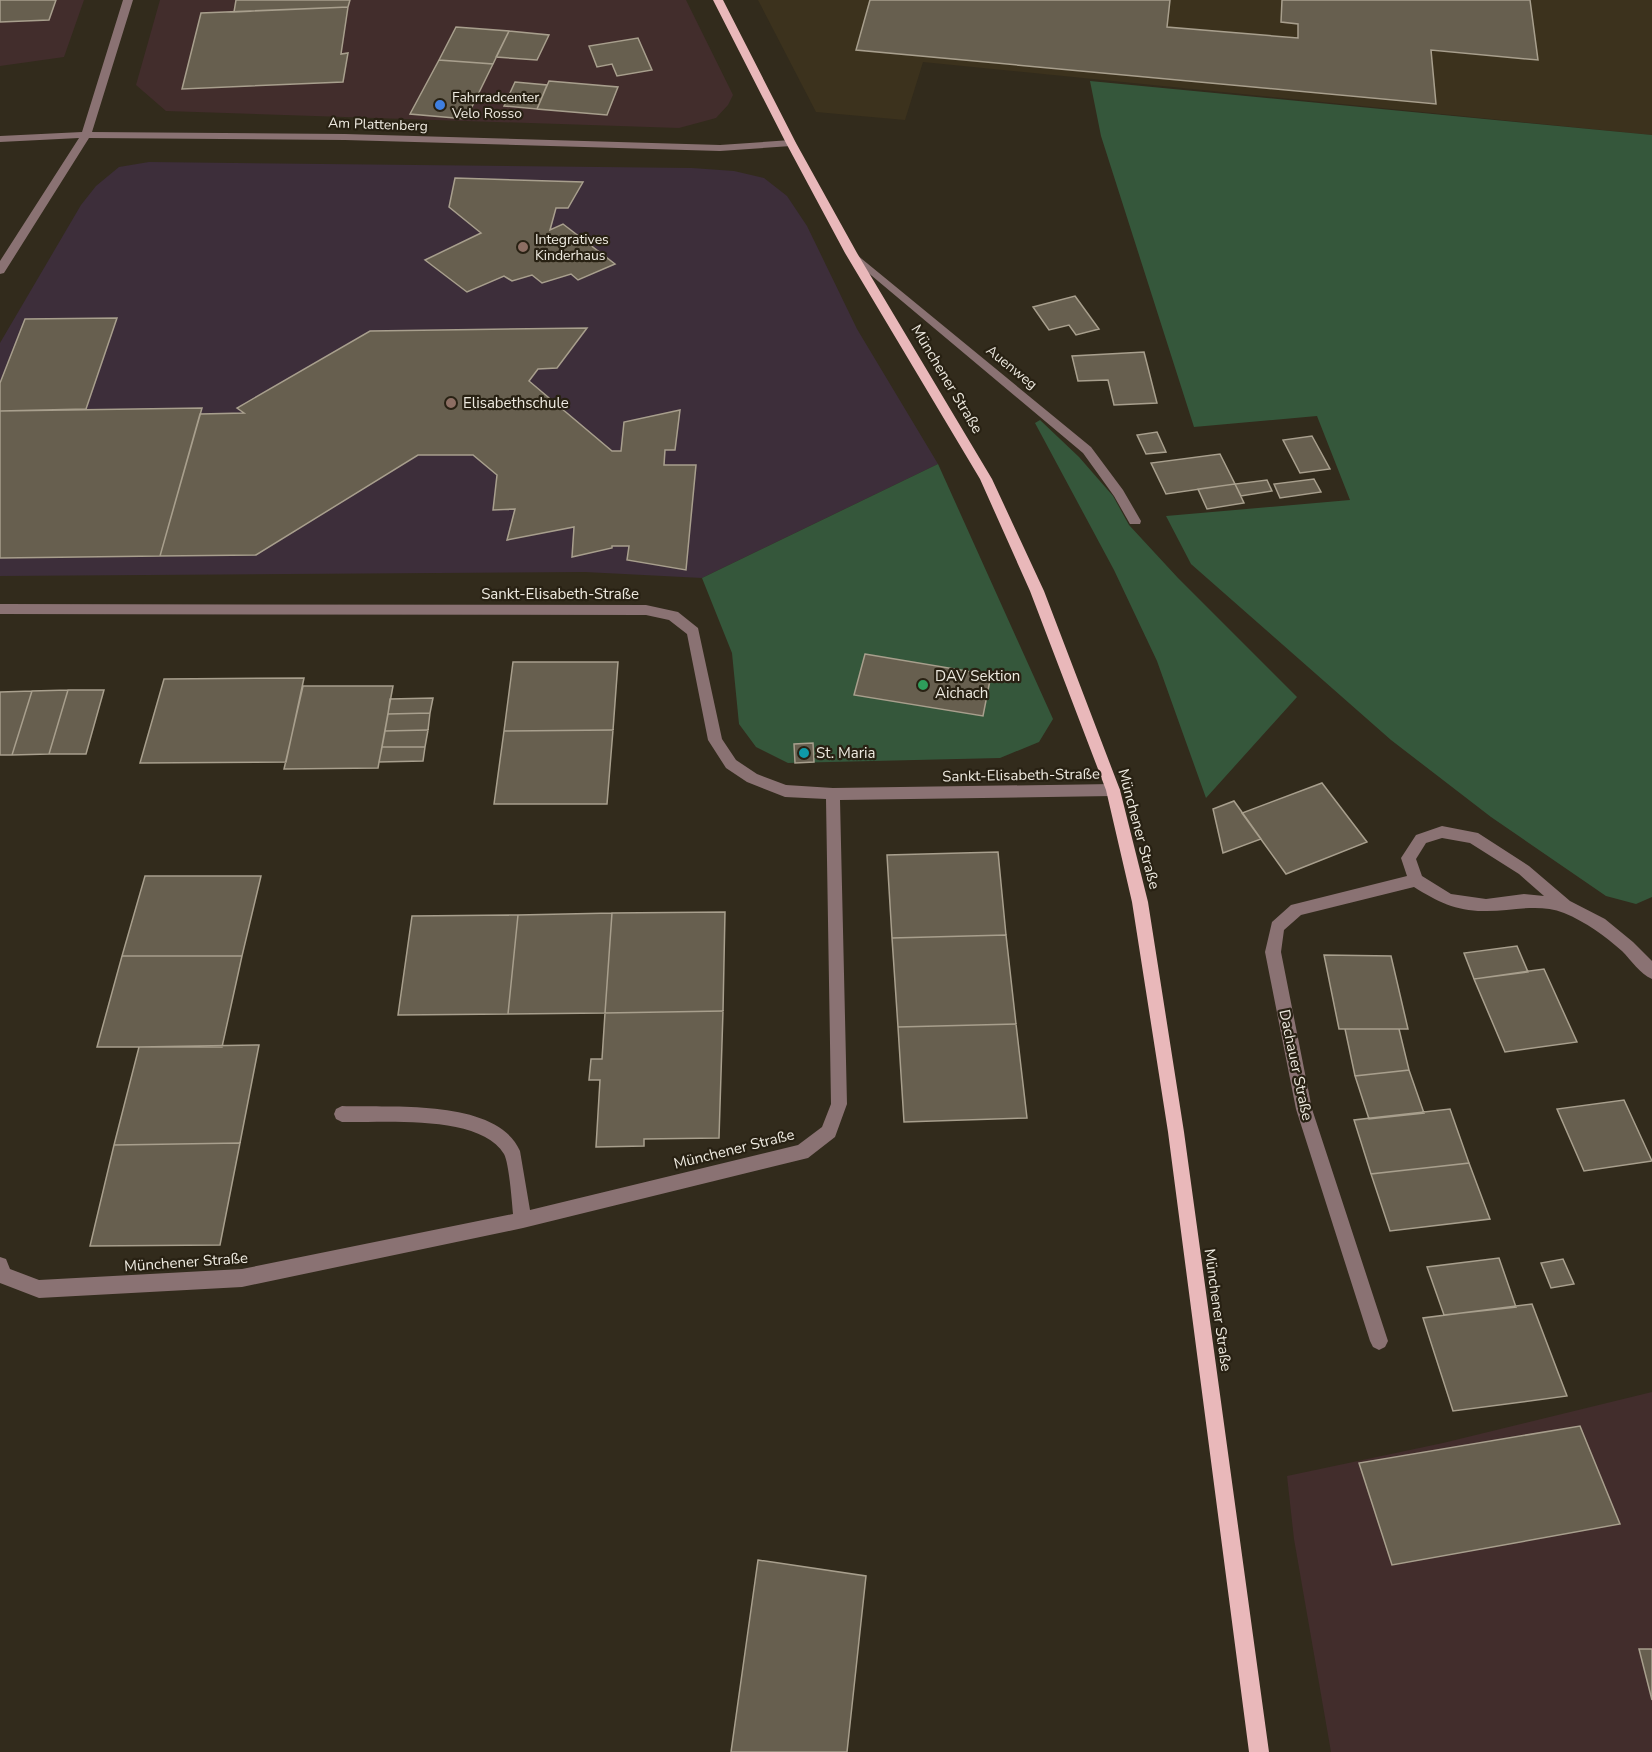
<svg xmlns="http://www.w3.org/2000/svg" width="1652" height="1752" font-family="'Nunito Sans',sans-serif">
<rect width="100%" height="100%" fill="#322b1c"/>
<path fill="#422d2c" d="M0,0H84L64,57L0,66Z
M160,0H686L733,95L728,105L716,118L679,128L166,111L136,85Z
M1652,1392V1752H1331L1294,1539L1287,1476L1443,1443Z"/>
<path fill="#3c321d" d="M758,0H1652V135L923,62L905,120L816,112Z"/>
<path fill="#3d2e3a" d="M149,162L692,168L734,171L764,178L787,196L807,226L857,329L938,464L702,578L585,572L0,576V343L81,205L96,186L119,167Z"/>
<path fill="#35573b" d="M1090,81L1652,135V897L1636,904L1606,896L1491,817L1391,740L1191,564L1166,516L1350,500L1317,416L1194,427L1101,136Z
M1040,420L1079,457L1113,496L1129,525L1178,578L1297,697L1206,798L1157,661L1114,570L1035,423Z
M938,464L1053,719L1039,742L1000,758L788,763L756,747L739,724L732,653L702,578Z"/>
<path fill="#675f4f" stroke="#a89f8d" stroke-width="1.5" d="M0,0H56L49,20L0,22Z
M236,0H350L348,7L234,12Z
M870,0H1170L1167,27L1298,38V24L1281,22L1282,0H1530L1538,60L1431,50L1436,104L856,50Z
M348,7L341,54L348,53L343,82L182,89L201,13Z
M456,27L509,31L493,64L439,60Z
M509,31L549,35L537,60L496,57Z
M638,38L652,70L617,76L612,64L597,67L589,46Z
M439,60L493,64L466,119L410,114Z
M549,81L618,87L607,115L537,109Z
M515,82L547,85L537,109L504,106Z
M455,178L583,182L568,208H556L550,230L563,224L615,264L578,280L571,274L542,283L532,275L512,281L504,276L467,292L425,260L481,233L449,207Z
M1075,296L1099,329L1076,335L1069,325L1049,330L1033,307Z
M117,318L86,409L0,411V383L25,319Z
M587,328L557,368L538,369L529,381L612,451H621L624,422L680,410L675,450H665L664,465H696L686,570L627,560L629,546H612V548L572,557L574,527L507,540L515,509L493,510L497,475L473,455H418L256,555L160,556L200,414L244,413L237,408L370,331Z
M1144,352L1157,403L1114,405L1108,380L1078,381L1072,356Z
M202,408L160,556L0,558V411Z
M1157,432L1166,452L1146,454L1137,435Z
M1312,436L1330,469L1300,473L1283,440Z
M1220,454L1235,484L1166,494L1151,463Z
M1314,479L1321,492L1280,498L1274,484Z
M1267,480L1272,491L1241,496L1235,484Z
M1235,484L1244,503L1207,509L1198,489Z
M865,654L991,675L983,716L854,695Z
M513,662H618L613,730L504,731Z
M304,678L286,762L140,763L164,679Z
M303,686H393L378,768L284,769Z
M68,690H104L86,754H49Z
M68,690L49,754L12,755L32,691Z
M32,691L12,755H0V692Z
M433,698L430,713L388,714L390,699Z
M430,713L428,730L385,731L388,714Z
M428,730L425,747H382L385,731Z
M613,730L607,804H494L504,731Z
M813,743L814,762L795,763L794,744Z
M382,747H425L423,761L379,762Z
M1322,783L1367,842L1286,874L1242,813Z
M1234,801L1261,839L1223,853L1213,809Z
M998,852L1006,935L892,938L887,855Z
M145,876H261L242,956H122Z
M725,912L723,1011L605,1013L612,913Z
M612,913L605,1013L508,1014L518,915Z
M518,915L508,1014L398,1015L412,916Z
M1006,935L1016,1024L898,1027L892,938Z
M1517,946L1528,972L1474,979L1464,953Z
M1324,955L1391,956L1408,1029H1339Z
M122,956H242L222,1047H97Z
M1544,969L1577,1042L1505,1052L1474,979Z
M723,1011L719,1138L644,1139V1146L596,1147L600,1080H589L591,1059H602L605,1013Z
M1016,1024L1027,1118L904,1122L898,1027Z
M1345,1029H1399L1409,1070L1355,1076Z
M259,1045L240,1143L114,1145L139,1047Z
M1409,1070L1424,1113L1369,1119L1355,1076Z
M1624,1100L1652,1161L1584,1171L1557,1109Z
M1450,1109L1469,1163L1371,1174L1354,1120Z
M240,1143L220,1245L90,1246L114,1145Z
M1469,1163L1490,1219L1390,1231L1371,1174Z
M1499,1258L1516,1307L1444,1315L1427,1267Z
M1563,1259L1574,1284L1551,1288L1541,1263Z
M1532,1304L1567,1396L1453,1411L1423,1318Z
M1580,1426L1620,1524L1392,1565L1359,1463Z
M758,1560L866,1576L847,1752H731Z
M1639,1649H1652V1700Z"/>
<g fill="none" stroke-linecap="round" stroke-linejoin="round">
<path fill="#8a7273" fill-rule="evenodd" d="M123,0H133L92,132L345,134L720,145L791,140L796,143L791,146L720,151L345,140L89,138L4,273L0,274V261L79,138L0,142V136L82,132Z
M851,250L1091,447L1123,490L1141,521L1140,524H1130L1114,496L1083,453L847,255V251Z
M0,604L646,605L678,612L698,628L722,739L736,760L757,774L786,785L833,788L1113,784L1118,786L1120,790L1118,794L1113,796L840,800L847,1104L835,1137L808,1158L523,1228L242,1287L39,1298L0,1283V1257L6,1259L10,1269L39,1280L242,1269L513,1214C512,1202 509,1163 504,1154C480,1114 384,1123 342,1122L336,1119L334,1114L336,1109L342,1106C391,1108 497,1098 520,1151L530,1210L798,1145L822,1127L831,1104L826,799L785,797L747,782L726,768L708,740L687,634L669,620L646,615L0,614Z
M1442,826L1478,833L1529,866L1570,901L1605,919L1633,942L1652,961V979C1640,974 1631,960 1622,951C1605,936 1586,922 1564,913C1539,903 1513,911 1487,911C1458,912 1438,902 1414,887L1301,915L1284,930L1281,952L1312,1109L1388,1341L1385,1347L1379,1350L1373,1347L1370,1341L1296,1109L1265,952L1272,922L1291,905L1407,876L1401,858L1416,835ZM1442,838L1470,843L1519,874L1544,896L1524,894L1486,899L1451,894L1422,876L1416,859L1426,843Z"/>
<path fill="#e9b8ba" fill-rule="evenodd" d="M713,0H723L796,143L857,253L992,479L1044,591L1120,790L1148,902L1184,1132L1269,1752H1249L1168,1132L1132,902L1106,790L1030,591L980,479L845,253L786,143Z"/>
</g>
<circle fill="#3f7fe0" stroke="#282113" stroke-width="2" cx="440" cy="105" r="6"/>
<g fill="#8d6e63" stroke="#282113" stroke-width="2">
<circle cx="523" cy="247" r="6"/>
<circle cx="451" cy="403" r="6"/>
</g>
<circle fill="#2e9e5b" stroke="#282113" stroke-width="2" cx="923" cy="685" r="6"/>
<circle fill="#0f9aa8" stroke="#282113" stroke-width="2" cx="804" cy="753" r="6"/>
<g text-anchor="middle" stroke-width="4.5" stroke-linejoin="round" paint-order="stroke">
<g font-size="14" fill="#eeeae0" stroke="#282113" text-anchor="start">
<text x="452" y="102">Fahrradcenter<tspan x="452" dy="16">Velo Rosso</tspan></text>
<text x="535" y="244">Integratives<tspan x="535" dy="16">Kinderhaus</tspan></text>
</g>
<g font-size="14" fill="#eeeae0" stroke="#282113">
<text transform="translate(378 124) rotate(2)" y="5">Am Plattenberg</text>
<text transform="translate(1012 367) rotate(39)" y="5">Auenweg</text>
</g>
<g font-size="15" fill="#eeeae0" stroke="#282113">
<text transform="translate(947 379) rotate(59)" y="5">Münchener Straße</text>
<text x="560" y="599">Sankt-Elisabeth-Straße</text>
<text transform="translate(1021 775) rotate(-1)" y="5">Sankt-Elisabeth-Straße</text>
<text transform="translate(1139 829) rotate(75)" y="5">Münchener Straße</text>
<text transform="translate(1296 1065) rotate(78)" y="5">Dachauer Straße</text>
<text transform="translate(734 1149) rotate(-14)" y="5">Münchener Straße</text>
<text transform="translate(186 1262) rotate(-4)" y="5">Münchener Straße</text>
<text transform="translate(1218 1310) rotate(82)" y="5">Münchener Straße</text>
</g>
<g font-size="15" fill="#eeeae0" stroke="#282113" text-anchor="start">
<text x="463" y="408">Elisabethschule</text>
<text x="935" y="681">DAV Sektion<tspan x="935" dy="17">Aichach</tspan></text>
<text x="816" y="758">St. Maria</text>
</g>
</g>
</svg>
